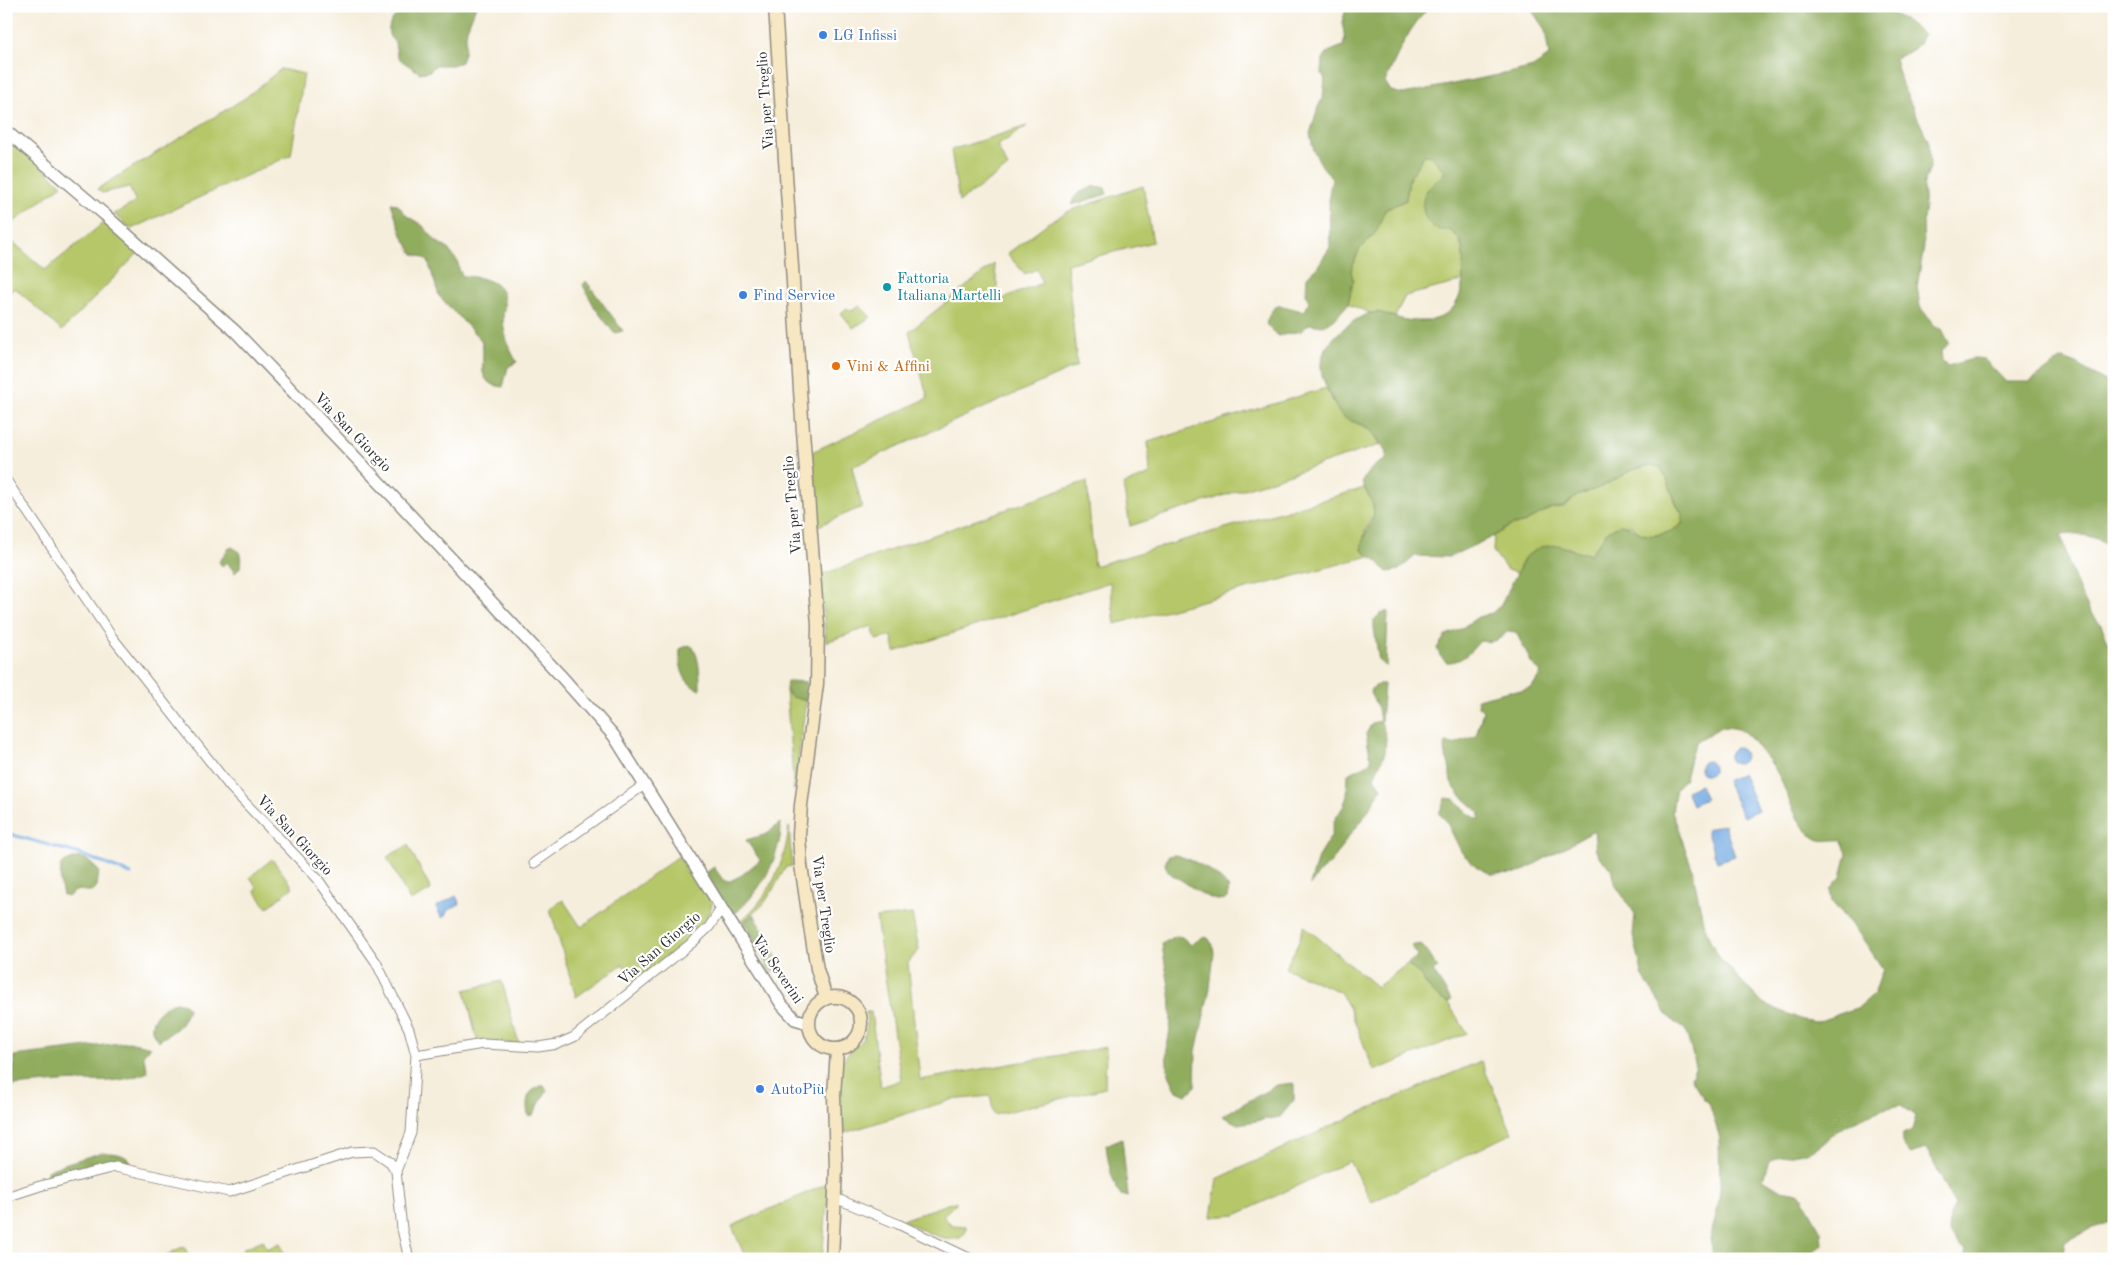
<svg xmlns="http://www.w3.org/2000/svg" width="2120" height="1265" font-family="'Old Standard TT',serif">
<rect width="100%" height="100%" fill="#fff"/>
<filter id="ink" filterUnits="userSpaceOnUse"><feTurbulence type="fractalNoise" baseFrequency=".02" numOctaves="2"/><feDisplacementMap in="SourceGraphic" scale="10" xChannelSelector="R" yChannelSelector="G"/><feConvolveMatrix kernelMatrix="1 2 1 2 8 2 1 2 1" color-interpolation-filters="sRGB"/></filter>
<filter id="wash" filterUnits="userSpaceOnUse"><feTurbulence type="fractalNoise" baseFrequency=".0096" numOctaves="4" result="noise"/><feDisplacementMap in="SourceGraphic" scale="20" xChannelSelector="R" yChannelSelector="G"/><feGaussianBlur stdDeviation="1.12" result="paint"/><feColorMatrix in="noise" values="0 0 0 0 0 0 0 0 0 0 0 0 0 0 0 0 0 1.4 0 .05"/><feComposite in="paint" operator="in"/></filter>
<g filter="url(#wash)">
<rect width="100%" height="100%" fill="#f6eedc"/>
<path fill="#b6c769" stroke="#70794a" d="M281,69L304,74L291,155L131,229L114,214L136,202L129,187L102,193L97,189L245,98Z
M1027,126L997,146L1008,167L959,202L951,150Z
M6,136L62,185L6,228Z
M1424,155L1432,156L1445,172L1427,190L1444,229C1466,232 1464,263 1463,281L1405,296L1395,317L1378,312L1370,313L1348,304L1353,281L1351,271L1359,250L1376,232L1385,210L1406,200L1409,179Z
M1143,186L1153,242L1067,264L1077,366L852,467L862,507L818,526L812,452L928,398L909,332L994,264L998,290L995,291L997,301L1042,283L1037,269L1025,274L1007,254L1049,222L1069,211Z
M106,221L140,251L62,331L15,288L6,295V236L45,270Z
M860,306L871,317L853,328L841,313L847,308L851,311Z
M1326,388C1331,396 1336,411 1343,416C1359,427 1372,424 1380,445L1130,526L1123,485L1150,474L1148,442Z
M1650,465L1660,467C1671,482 1672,501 1683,515L1682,524C1672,532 1657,538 1643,534C1639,533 1634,528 1630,525L1608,531L1590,554L1577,552L1568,547L1525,557L1517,573L1507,570L1493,551L1494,536L1510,526L1526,522L1539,514L1552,508L1563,507L1577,496L1601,487L1635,469Z
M1087,481L1094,566L1364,488L1372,501L1374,514L1365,531L1362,550L1370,556L1115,624L1110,582L895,652L892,636L876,640L872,626L826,642L820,575Z
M786,690L787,693L801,700H806L794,791Z
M789,827L792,866L786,867C779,878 773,891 765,902C760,909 750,914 745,921L747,927L741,921C770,896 785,864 789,827Z
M408,845L431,890L410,901L387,857Z
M683,853L712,902C712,927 655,966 635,982L623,964L576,997L550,909L563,900L581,927Z
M272,859L293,887L267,908L255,891L257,888L250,877Z
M912,914L919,950L908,963L920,1080L1106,1047L1105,1088L994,1115L990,1096L951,1100L844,1133C843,1119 835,1083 838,1071C846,1043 872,1049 866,1012H871L881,1087L901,1080L876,918Z
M1304,926L1377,987L1407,964L1420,974L1423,981L1439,998L1448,1003L1467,1033L1374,1071L1350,1009L1340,992L1285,968L1297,946Z
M502,981L519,1044L477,1040L465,990Z
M1481,1061L1512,1133L1372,1202L1349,1161L1236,1215L1211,1217L1217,1179L1357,1114Z
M829,1183L822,1259H746L732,1226Z
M953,1202H957L943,1216L952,1225L966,1226C966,1256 915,1226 902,1220Z
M263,1240L267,1249L280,1243L287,1259H247L242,1249Z
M184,1246L190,1259H159Z"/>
<path fill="#90ac5d" stroke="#5e6c44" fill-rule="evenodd" d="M430,6H476L467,29L464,53L461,62L452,65H436L430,71L420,73L402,61L397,56L395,42C390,38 388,35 389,28C390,20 398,11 408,10C417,10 423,15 430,6Z
M1347,6H1431C1408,27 1398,54 1385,82L1391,91L1403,94L1513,72L1533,67L1549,56L1545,30L1529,6H1871C1897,14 1903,17 1923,35C1918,50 1909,52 1895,58L1902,85L1929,142L1930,168L1923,186L1925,207L1923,220L1924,247L1917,286L1920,307L1934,325L1942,329L1949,343L1941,352L1942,360L1948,366L1976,358L1984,359L2006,382H2030L2062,359L2076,364L2114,386V548C2097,537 2081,532 2061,535L2068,561L2080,592L2090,612L2101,625L2114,654V1221L2087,1230L2065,1242L2062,1259H2049L2047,1256H2039L2028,1259H1964L1966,1250L1958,1244L1949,1233L1950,1216L1955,1205L1926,1148L1911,1154C1903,1147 1900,1144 1903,1134L1912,1130L1916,1116L1901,1105C1884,1107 1850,1122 1836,1132C1828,1138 1822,1145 1814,1149C1799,1156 1784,1154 1769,1161L1763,1179L1781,1190L1798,1193L1803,1197L1821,1232L1822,1245L1803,1259H1714L1710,1239L1718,1208L1720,1189L1719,1135L1709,1103L1704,1099L1691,1078L1696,1066L1685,1029L1674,1022L1666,1013L1642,975L1640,962L1633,935L1635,914L1614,883L1611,868L1600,858L1596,851L1594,831L1519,873L1491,874L1477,867L1462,853L1445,819L1439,814L1445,798L1454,799L1468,813L1479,820L1480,813C1470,803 1456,794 1451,781C1449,776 1451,771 1449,765C1446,756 1442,753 1446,743L1453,744L1476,736L1483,711L1478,706L1477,699L1509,691H1521L1532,687L1541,673L1532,664L1516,632L1508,631C1499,641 1492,643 1480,641C1470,652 1462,663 1446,662L1440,656L1437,648L1446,635L1459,630L1478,617L1492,613L1501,605L1525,557L1540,547L1559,545L1577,552L1590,554L1608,531L1621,524C1630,525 1635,532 1643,534C1656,539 1672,532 1682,524L1683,515C1672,500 1671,482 1660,467L1650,465L1635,469L1601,487L1577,496L1563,507L1552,508L1539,514L1526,522L1510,526L1494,536L1449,557L1415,556L1399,570L1387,572L1378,562L1362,550C1360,535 1374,525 1374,512C1374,501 1365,492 1362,482C1368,470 1374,465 1386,460L1387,451C1379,444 1377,434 1368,428C1360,422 1348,422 1341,415C1337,411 1334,403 1332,398C1326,387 1318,371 1322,358C1327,339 1353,318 1371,313C1382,311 1391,317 1401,319C1436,326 1462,316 1463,275C1463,266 1464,250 1461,241C1459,237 1453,233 1450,230C1446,230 1439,231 1435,228C1422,221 1419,200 1428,189C1433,183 1440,178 1445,172L1432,156L1424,155L1409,179L1406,200L1385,210L1376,232L1359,250L1351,270L1353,281L1348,304L1334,320L1323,326L1309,324L1301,331L1279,336L1271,330L1266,324C1275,295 1283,309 1305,311L1309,302L1306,294L1307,277L1318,266L1330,247L1329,195L1332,178L1322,166L1314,151L1310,134L1318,107L1323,97L1325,80L1322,73L1323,60L1328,52L1343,46L1345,38L1342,22ZM1721,727C1742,728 1746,731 1758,748C1763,754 1769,759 1773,766C1788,788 1791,821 1815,838C1822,843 1832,839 1841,840L1847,853L1841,877L1830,889L1832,902L1860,935L1883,969L1874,994L1859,1007L1817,1022L1803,1020L1763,1004L1720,958L1711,943L1703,921L1692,868L1672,811L1676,788L1685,779L1691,754L1697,741Z
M1096,186L1105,188L1107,194L1072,205C1072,193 1086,190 1096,186Z
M391,203L397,204L407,216L422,225L436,241L447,248L458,262L459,270L463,276C480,277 504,280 504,302C505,307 503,312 503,317C503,332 509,350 517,362L508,367L503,387C471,383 488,358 481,340L439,296L428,261L423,257L413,254L402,235Z
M586,281L623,331L614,333L595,308L585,289L583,285Z
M232,547L240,552C243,560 242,567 235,573L227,562L222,566L219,562L228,549Z
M1388,611L1386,667L1379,661L1374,628V620L1379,615Z
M689,645L694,648C700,662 700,676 700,690C682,684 679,665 680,649Z
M787,681L807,682L806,700L791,697L786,690Z
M1379,684H1384L1381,722L1386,737L1385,753L1374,777L1382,788L1361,822L1347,838L1332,862L1321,871L1310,885L1318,857L1331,836L1334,821L1343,807L1347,796L1348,774L1365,766L1371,760L1366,734L1372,723L1380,721L1378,708L1370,693L1371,689Z
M780,823C782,830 780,839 778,846C771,873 757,893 737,912L732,914L726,912L703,875L714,867L723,880L728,882L742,875L760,860L746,840L767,834Z
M1175,855C1196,860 1215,872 1229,888L1227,898L1223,901C1203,898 1197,890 1181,880C1172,875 1168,873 1165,864L1168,856Z
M78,857L86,859L99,871L97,886L93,891C80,892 79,886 68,897L63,895L60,882L61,864Z
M754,914L778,960V970L768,972L763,957L750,935L745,921Z
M1176,936L1182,937L1191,945L1203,937L1208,938L1213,945L1214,953L1210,988L1196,1051L1195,1087L1186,1095L1177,1091C1157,1056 1172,1044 1171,1009C1171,987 1164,965 1162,943Z
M1420,944C1428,950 1430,961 1438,968L1433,971L1451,1000L1448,1003C1426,992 1426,977 1407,964L1418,956L1411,946Z
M176,1002L185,1004L188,1009C181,1030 175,1029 159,1041C142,1026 159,1006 176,1002Z
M129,1042L151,1047L143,1055L148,1072C113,1086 95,1079 60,1082C44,1083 29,1085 13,1086L14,1056Z
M1294,1083V1100L1280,1117L1238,1124L1222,1116L1277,1085Z
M540,1086H544L547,1090L533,1115L528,1116C526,1102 526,1092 540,1086Z
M1122,1138L1128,1197L1121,1195C1111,1181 1108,1161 1106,1145Z
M100,1153C112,1153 123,1152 131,1162L109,1163L47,1179V1171L64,1164Z"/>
<path fill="#75abe3" stroke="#506b87" d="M1729 756a8 8 0 1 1 16 0a8 8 0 1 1-16 0Z
M1700 768a7 7 0 1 1 14 0a7 7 0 1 1-14 0Z
M1742,773L1758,810L1743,817L1726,781Z
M1700,785L1706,799L1692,805L1686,791Z
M1724,824L1735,856L1717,862L1706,830Z
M456,896L460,904L447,911L445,917H441L436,907Z"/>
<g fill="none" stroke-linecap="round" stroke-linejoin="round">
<path stroke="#75abe3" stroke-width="3" d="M6,833L80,854L131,874"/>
</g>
</g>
<g filter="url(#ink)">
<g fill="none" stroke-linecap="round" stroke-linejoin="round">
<defs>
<path id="minor" d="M6,480L112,637L231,788L317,878L376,962L409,1029L416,1055L411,1133L396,1171
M534,863L644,785
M416,1055L483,1044L538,1047L558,1044L574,1037L693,942L709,927L721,909
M6,1197L40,1186L115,1167L229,1192L352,1152L374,1151L390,1162L396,1171L402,1229L409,1259
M835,1198L898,1224L971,1259"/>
<path id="tertiary" d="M6,131L104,214L236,332L399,503L560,675L614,736L782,1005L795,1019L808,1023"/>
<path id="secondary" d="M775,6L801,405L818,625L817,684L801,805L799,835L801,865L811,933L817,969L826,998
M809 1023a26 26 0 1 1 52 0a26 26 0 1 1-52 0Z
M832,1259L836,1169L834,1096L837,1050"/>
</defs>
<use href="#minor" stroke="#908c84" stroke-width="11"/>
<use href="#tertiary" stroke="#908c84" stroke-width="14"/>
<use href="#secondary" stroke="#908c84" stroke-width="15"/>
<use href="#minor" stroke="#fff" stroke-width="9"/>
<use href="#tertiary" stroke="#fff" stroke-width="11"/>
<use href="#secondary" stroke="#f7e8c3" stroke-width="12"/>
</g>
</g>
<g fill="#3f7fe0" stroke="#fff" stroke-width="2">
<circle cx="823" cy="35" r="5"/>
<circle cx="743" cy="295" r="5"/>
<circle cx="760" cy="1089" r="5"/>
</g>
<circle fill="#0f9aa8" stroke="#fff" stroke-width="2" cx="887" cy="287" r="5"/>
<circle fill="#e8710a" stroke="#fff" stroke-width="2" cx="836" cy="366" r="5"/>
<g text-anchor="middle" stroke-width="4.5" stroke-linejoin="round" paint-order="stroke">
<g font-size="15" fill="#366cbe" stroke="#fff" text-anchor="start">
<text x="833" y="40">LG Infissi</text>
<text x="753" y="300">Find Service</text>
<text x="770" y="1094">AutoPiù</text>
</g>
<g font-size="15" fill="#2b2b2b" stroke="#fff">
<text transform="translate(765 101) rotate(-94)" y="5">Via per Treglio</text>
<text transform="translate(353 432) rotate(46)" y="5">Via San Giorgio</text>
<text transform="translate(792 505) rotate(-95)" y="5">Via per Treglio</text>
<text transform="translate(295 835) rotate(47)" y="5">Via San Giorgio</text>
<text transform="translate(824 904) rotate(82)" y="5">Via per Treglio</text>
<text transform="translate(659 948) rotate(-41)" y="5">Via San Giorgio</text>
<text transform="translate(778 969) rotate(56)" y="5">Via Severini</text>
</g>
<g font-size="15" fill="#0d838f" stroke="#fff" text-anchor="start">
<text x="897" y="283">Fattoria<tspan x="897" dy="17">Italiana Martelli</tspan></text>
</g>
<g font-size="15" fill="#c56008" stroke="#fff" text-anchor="start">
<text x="846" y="371">Vini &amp; Affini</text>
</g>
</g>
<rect width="2120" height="1265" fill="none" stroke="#fff" stroke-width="25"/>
</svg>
